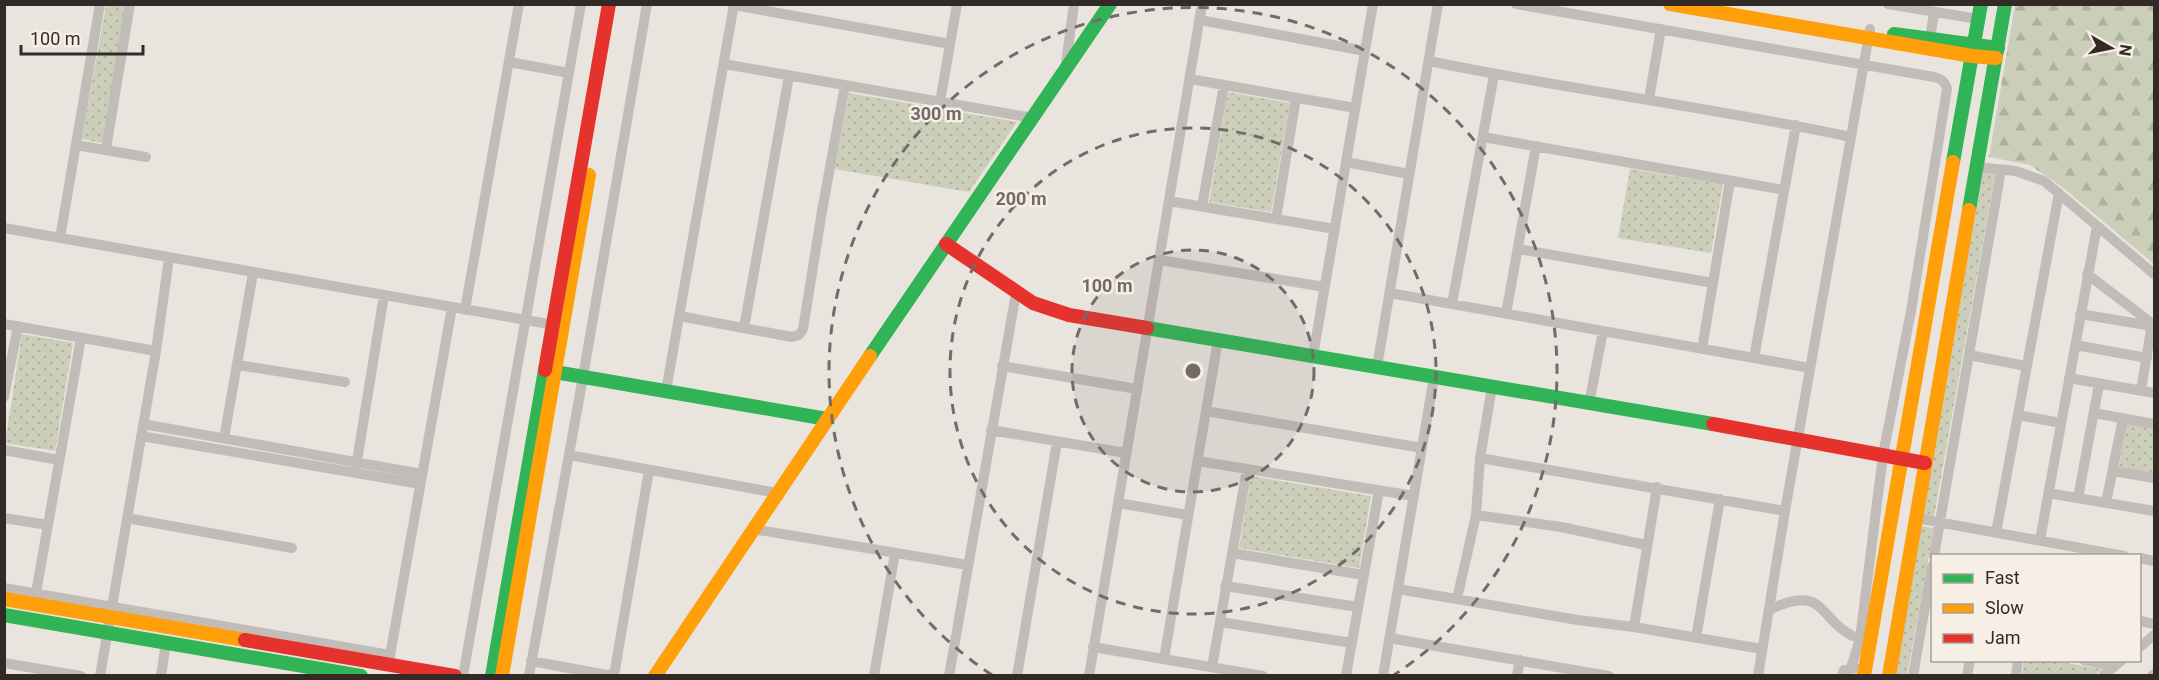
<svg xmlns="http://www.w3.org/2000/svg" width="2159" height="680" font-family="Roboto,sans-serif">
<defs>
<pattern id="green-dots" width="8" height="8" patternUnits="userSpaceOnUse" patternTransform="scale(1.5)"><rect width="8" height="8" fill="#cbceb9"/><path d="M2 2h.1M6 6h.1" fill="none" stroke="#afb19f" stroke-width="1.8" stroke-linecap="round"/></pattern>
<pattern id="forest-firs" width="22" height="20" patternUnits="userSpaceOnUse" patternTransform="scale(1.5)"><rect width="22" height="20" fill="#cbceb9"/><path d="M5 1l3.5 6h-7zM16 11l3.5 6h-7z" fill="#afb19f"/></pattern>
</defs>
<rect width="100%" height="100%" fill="#eae4de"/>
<path fill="url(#green-dots)" d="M106,5H126L102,143L82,139Z
M1228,92L1290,103L1271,212L1209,202Z
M849,93L1017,122L969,192L835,169Z
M1630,169L1723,184L1711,253L1618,238Z
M1983,172L1995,174L1934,517L1923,515Z
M22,334L73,343L55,451L5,443Z
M2126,422L2154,427V461L2152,474L2119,468Z
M1251,476L1371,496L1359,568L1239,548Z
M1921,526L1934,528L1907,675L1895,676Z
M2024,661H2054L2103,669L2095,675H2022Z"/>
<path fill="url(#forest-firs)" d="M2015,5H2154V264L2062,187L2030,165L1989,157Z"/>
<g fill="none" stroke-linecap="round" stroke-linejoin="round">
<path stroke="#c2bcb8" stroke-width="10" d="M1516,4L1934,77C1942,79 1945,82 1947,89L1911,311L1883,455L1860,639L1851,668
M1888,4L1978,19
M734,5L950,44
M1200,20L1365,51
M1930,39L1934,12
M1429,61C1569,90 1711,107 1851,137
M509,62L569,73
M724,64L1033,118
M1065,70L1074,4
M1190,79L1355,108
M1649,99L1661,29
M940,102L957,4
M1483,137L1784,190
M76,145L146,157
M106,149L130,4
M1346,162L1409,174
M1977,167L2016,171L2044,181L2154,274
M1169,201L1335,229
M1202,206L1224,85
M1276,219L1296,98
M4,228L560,326
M60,238L100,4
M1518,249L1713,283
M1159,260L1325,287
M2087,274L2154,325
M1390,293L1810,368
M1452,304L1494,75
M465,310L519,4
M1506,314L1536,146
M2080,314L2152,326
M679,316L792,337L799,335L803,329L822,211L845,85
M4,324L156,351
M744,328L789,76
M2075,345L2147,358
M1702,349L1730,181
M1969,355L2026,366
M1313,356L1373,4
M1754,358L1796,125
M238,365L345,382
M1002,366L1137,389
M1377,367L1438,4
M2069,378L2154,393
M666,391L734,4
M2141,391L2152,323
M4,397L18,326
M1589,404L1603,331
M1206,411L1422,448
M2094,413L2154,424
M2018,415L2061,423
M143,424L422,474
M991,430L1126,453
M141,436L420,484
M224,438L253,273
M4,450L59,460
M569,455L777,493
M1480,458L1785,511
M1198,461L1414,496
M356,467L384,295
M2113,471L2154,478
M2048,493L2154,511
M2078,498L2099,384
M1118,503L1188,515
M2106,503L2123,418
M1476,515L1561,527L1646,545
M4,518L48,525
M127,518L292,548
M1916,518L2124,556
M753,529L968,565
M1996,533L2059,193
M2040,540L2097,226
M1232,553L1364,575
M1934,556L2001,170
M2140,558L2154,561
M1225,586L1358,607
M4,588L390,655
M1398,589L1578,620L1634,627L1762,649
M36,593L81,338
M1457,599L1476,515L1480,458L1492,387
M1769,610C1829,581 1817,624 1860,639
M2140,621L2154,624
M1220,622L1352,643
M1634,627L1657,487
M1389,638L1609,676
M1696,638L1720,499
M1093,647L1263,676
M2140,647L2154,635
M1164,659L1218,340
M2084,660L2115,666
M389,661L452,307
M531,661L607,675L613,674L615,670L649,470
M4,663L81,676
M1212,667L1247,469
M100,676L156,351L169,258
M161,676L166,643
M463,676L581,4
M529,676L583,377L647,4
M874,676L895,553
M949,676L1016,293
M1017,676L1057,442
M1089,676L1202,4
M1346,676L1379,490
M1383,676L1434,377
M1517,676L1520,660
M1758,676L1785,511L1870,29
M1842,676L1844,670L1856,668
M1913,676L1932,566
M1967,676L1970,660
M2016,676L2018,660
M2103,676L2122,660
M2152,676L2154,674"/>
<path stroke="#30b455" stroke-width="14" d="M1894,34L1998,48
M1953,162L1981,4
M1969,210L2005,4
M1147,328L1713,424
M870,356L1110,4
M555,372L827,419
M4,615L361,676
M492,676L545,370"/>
<path stroke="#ff9f0a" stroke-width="14" d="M1670,4L1972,56L1996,58
M4,599L245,640
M502,676L589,175
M655,676L870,356
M1864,676L1953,162
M1889,676L1969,210"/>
<path stroke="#e5322d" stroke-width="14" d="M946,244L1033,303L1069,315L1147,328
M545,370L609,4
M1713,424L1925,463
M245,640L455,676"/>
</g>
<circle cx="1193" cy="371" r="121" fill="#726b67" fill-opacity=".12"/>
<g fill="none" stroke="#726b67" stroke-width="3" stroke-dasharray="10 8">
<circle cx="1193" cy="371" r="121"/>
<circle cx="1193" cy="371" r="243"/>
<path d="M992 675A364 364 0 1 1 1394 675"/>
</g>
<circle cx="1193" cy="371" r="9" fill="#726b67" stroke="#f7eee5" stroke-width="3"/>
<g font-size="18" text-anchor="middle" font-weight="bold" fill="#726b67" stroke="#f7eee5" stroke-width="5" stroke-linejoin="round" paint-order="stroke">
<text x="936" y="120">300 m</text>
<text x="1021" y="205">200 m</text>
<text x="1107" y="292">100 m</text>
</g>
<rect width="2159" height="680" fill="none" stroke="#322a27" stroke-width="12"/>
<rect x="1931" y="554" width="210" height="108" fill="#f7eee5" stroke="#a8a099" stroke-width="1.5"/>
<rect x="1943" y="574" width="30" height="9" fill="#30b455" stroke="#a8a099" stroke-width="1.5"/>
<text x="1985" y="584" font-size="18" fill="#322a27">Fast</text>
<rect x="1943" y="604" width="30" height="9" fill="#ff9f0a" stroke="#a8a099" stroke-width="1.5"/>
<text x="1985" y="614" font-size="18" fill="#322a27">Slow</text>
<rect x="1943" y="634" width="30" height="9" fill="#e5322d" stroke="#a8a099" stroke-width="1.5"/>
<text x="1985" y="644" font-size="18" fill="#322a27">Jam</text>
<g transform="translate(2111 48) rotate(99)" stroke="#f7eee5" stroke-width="4.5" paint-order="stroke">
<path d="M0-4.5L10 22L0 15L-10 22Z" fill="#322a27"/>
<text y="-9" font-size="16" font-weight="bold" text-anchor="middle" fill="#322a27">N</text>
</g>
<path d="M21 45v9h122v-9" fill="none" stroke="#322a27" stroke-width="3"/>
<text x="30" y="45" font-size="18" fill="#322a27" stroke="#f7eee5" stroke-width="4.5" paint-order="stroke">100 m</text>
</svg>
